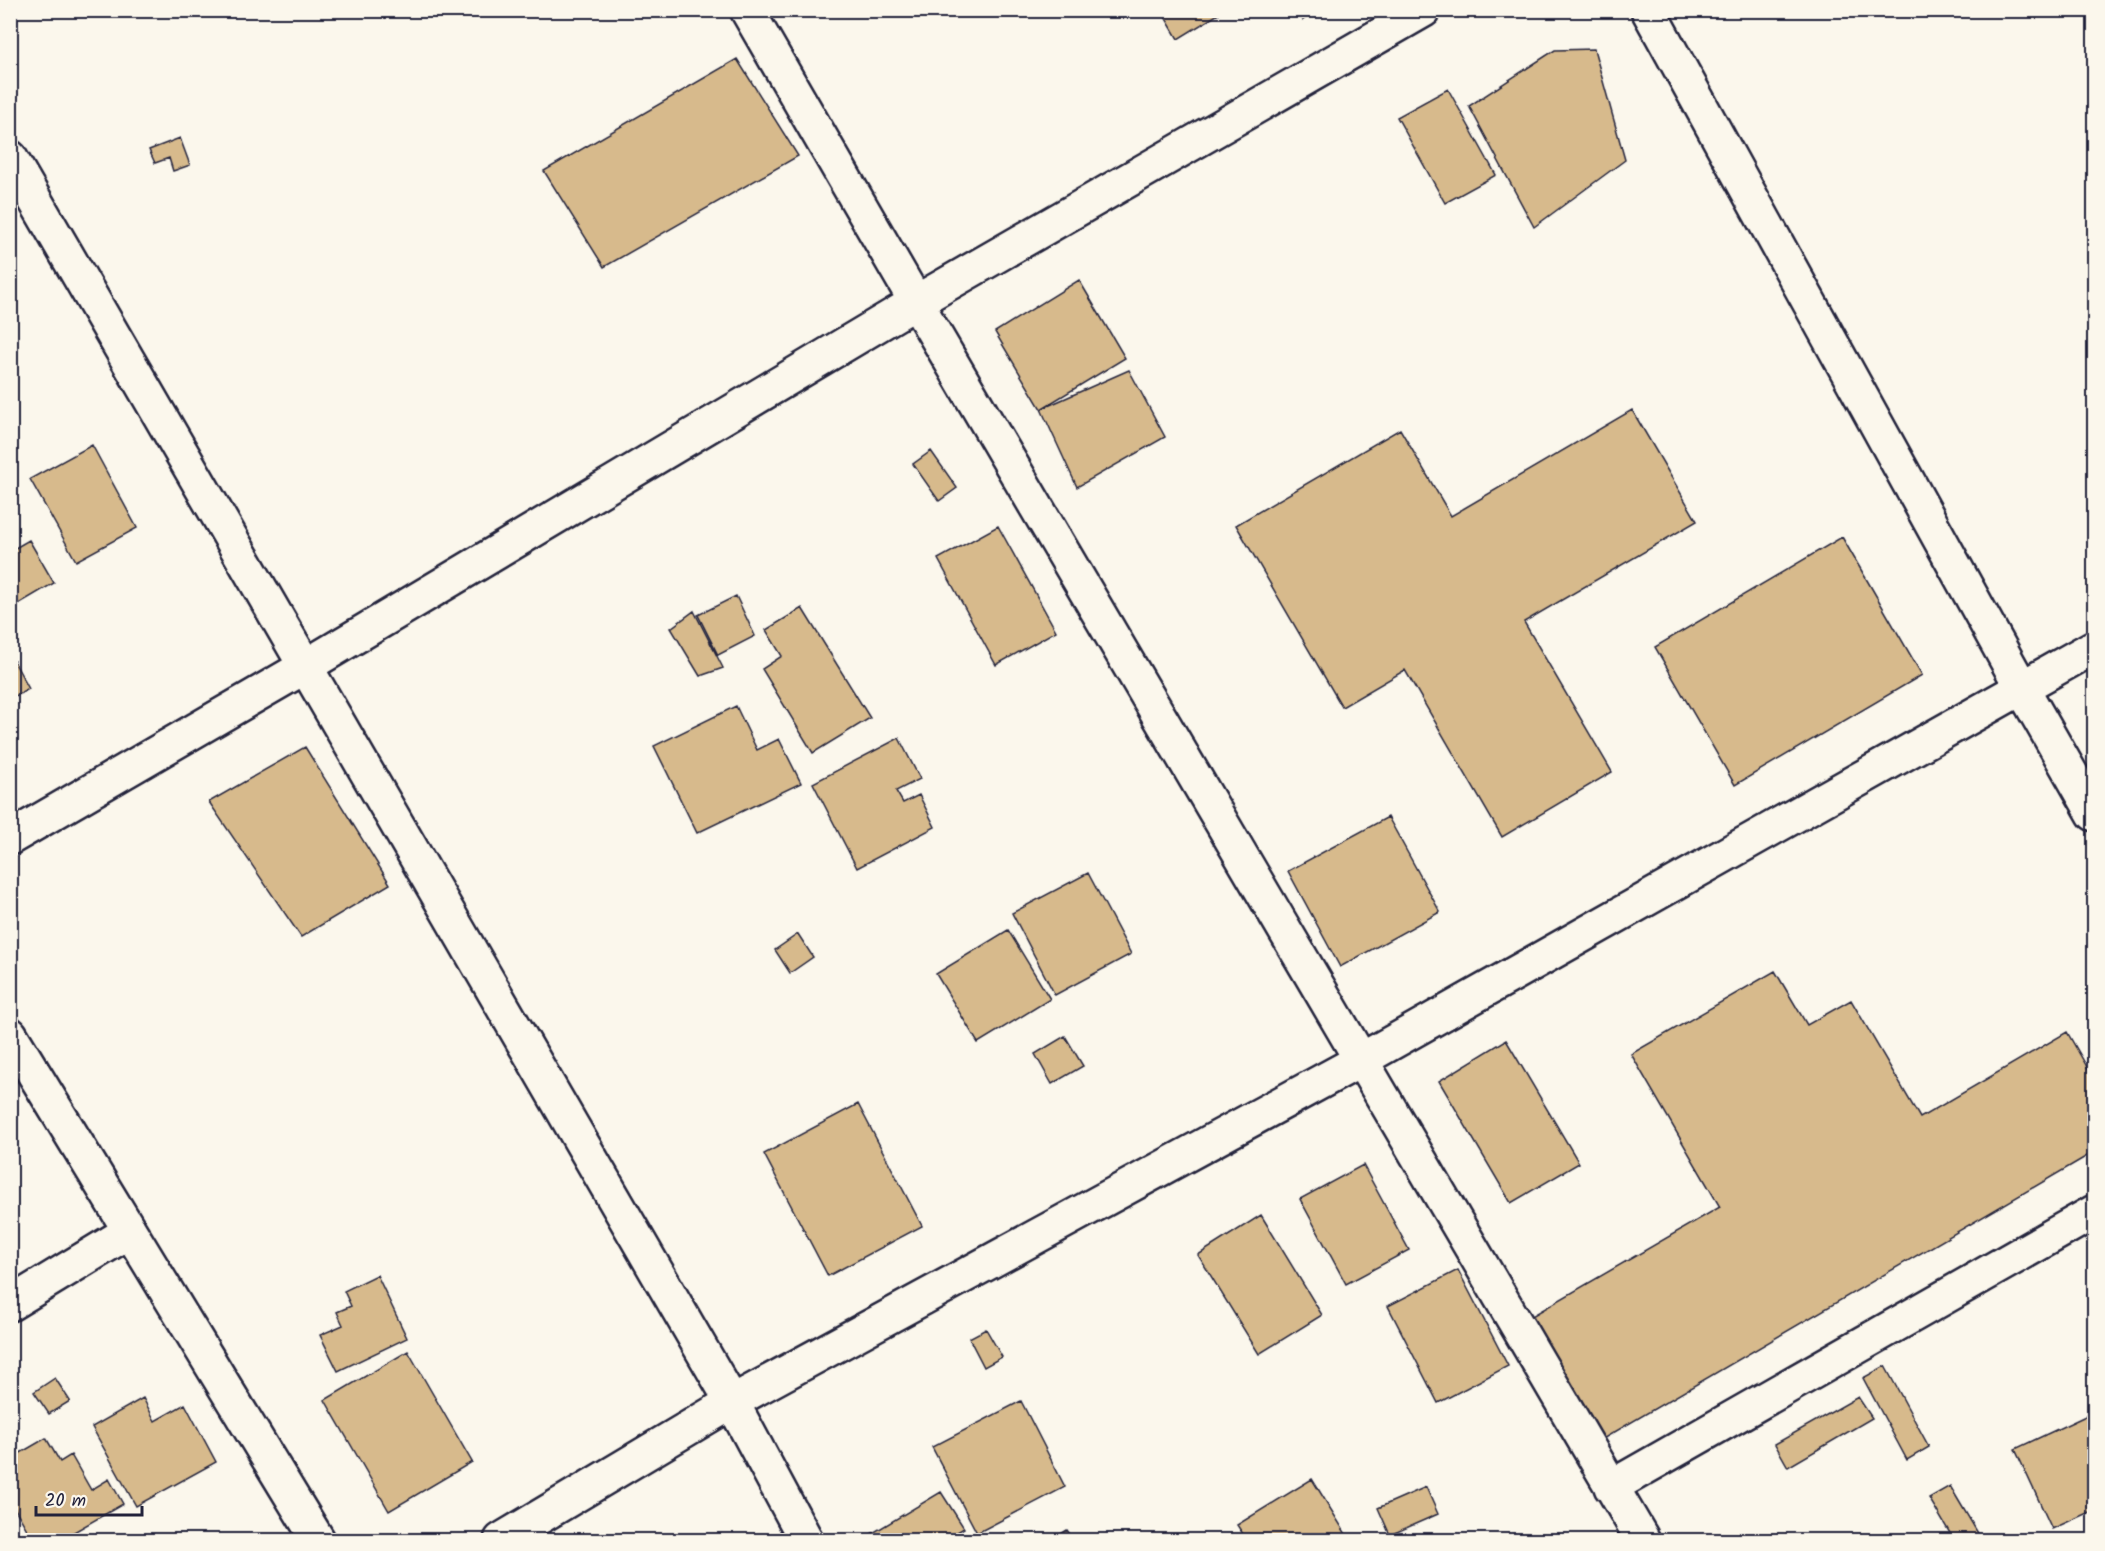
<svg xmlns="http://www.w3.org/2000/svg" width="2105" height="1551" font-family="Kalam,sans-serif">
<rect width="100%" height="100%" fill="#fbf7ec"/>
<filter id="ink" filterUnits="userSpaceOnUse"><feTurbulence type="fractalNoise" baseFrequency=".0167" numOctaves="2"/><feDisplacementMap in="SourceGraphic" scale="12" xChannelSelector="R" yChannelSelector="G"/><feConvolveMatrix kernelMatrix="1 2 1 2 8 2 1 2 1" color-interpolation-filters="sRGB"/></filter>
<g filter="url(#ink)">
<path fill="#d7ba8c" stroke="#22223b" stroke-width="1.5" d="M1161,10H1225L1178,39Z
M1297,10H1317L1303,20Z
M1594,49L1625,160L1534,227L1469,106L1555,50Z
M737,59L798,156L604,267L544,171Z
M1448,89L1496,175L1445,203L1397,117Z
M180,138L190,165L173,171L169,158L155,163L149,150Z
M1079,280L1125,358L1041,409L995,332Z
M1129,370L1165,437L1077,487L1041,409Z
M1632,410L1697,521L1524,622L1612,772L1502,837L1405,670L1342,707L1236,525L1400,429L1451,516Z
M92,445L137,528L76,561L30,479Z
M931,451L957,488L939,501L913,464Z
M998,526L1056,631L996,665L938,559Z
M1842,537L1922,675L1735,785L1655,647Z
M29,540L54,583L10,609V551Z
M736,596L755,636L718,655L698,615Z
M802,608L870,718L813,753L762,669L782,656L766,630Z
M694,611L723,668L700,676L671,628Z
M10,654L29,689L10,699Z
M736,706L757,750L779,739L801,783L697,833L654,746Z
M899,738L920,779L896,791L903,803L919,795L935,827L857,868L813,783Z
M305,747L390,884L301,937L209,802Z
M1388,817L1440,912L1340,967L1288,871Z
M1088,873L1131,954L1055,995L1012,913Z
M1008,930L1050,999L978,1043L936,974Z
M798,934L813,957L790,973L775,950Z
M1775,971L1807,1025L1851,1000L1920,1118L2067,1032L2094,1079V1152L1601,1440L1530,1317L1720,1207L1631,1054Z
M1065,1036L1083,1066L1052,1084L1035,1054Z
M1506,1040L1579,1163L1511,1203L1439,1081Z
M858,1104L922,1226L828,1276L764,1154Z
M1363,1165L1409,1250L1346,1284L1300,1199Z
M1261,1215L1322,1315L1259,1354L1198,1255Z
M1458,1270L1508,1366L1438,1403L1388,1306Z
M377,1275L407,1338L338,1371L320,1335L343,1325L337,1312L351,1306L344,1291Z
M986,1329L1002,1357L984,1367L969,1338Z
M408,1351L472,1462L389,1511L325,1400Z
M1885,1366L1929,1447L1907,1460L1863,1378Z
M55,1378L70,1401L49,1414L34,1392Z
M1858,1397L1872,1418L1788,1467L1775,1444Z
M143,1398L155,1421L185,1404L216,1462L136,1506L92,1427Z
M1021,1401L1065,1487L977,1533L932,1447Z
M2094,1412V1510L2052,1529L2015,1449Z
M46,1438L60,1462L71,1455L91,1490L109,1479L123,1504L60,1540H33L10,1500V1459Z
M1312,1479L1349,1539L1346,1540H1247L1237,1525Z
M1950,1486L1982,1540H1954L1929,1498Z
M1426,1487L1438,1514L1390,1535L1378,1508Z
M941,1492L964,1528L944,1540H861Z
M1067,1530L1074,1540H1051Z"/>
<g fill="none" stroke-linecap="round" stroke-linejoin="round">
<defs>
<path id="street" d="M747,10L916,302L1643,1540
M1648,10L2022,688L2094,814
M10,157L732,1402L806,1540
M10,838L306,666L916,302L1424,10
M10,1034L318,1540
M10,1304L130,1231
M1611,1487L2094,1212
M501,1540L732,1402L1361,1060L2094,647"/>
</defs>
<use href="#street" stroke="#22223b" stroke-width="38"/>
<use href="#street" stroke="#fbf7ec" stroke-width="33"/>
</g>
</g>
<rect width="2105" height="1551" fill="none" stroke="#fbf7ec" stroke-width="36"/>
<rect x="18" y="18" width="2069" height="1515" fill="none" stroke="#22223b" stroke-width="2" filter="url(#ink)"/>
<path d="M36 1506v9h106v-9" fill="none" stroke="#22223b" stroke-width="3"/>
<text x="45" y="1506" font-size="18" fill="#22223b" stroke="#fbf7ec" stroke-width="4.5" paint-order="stroke">20 m</text>
</svg>
